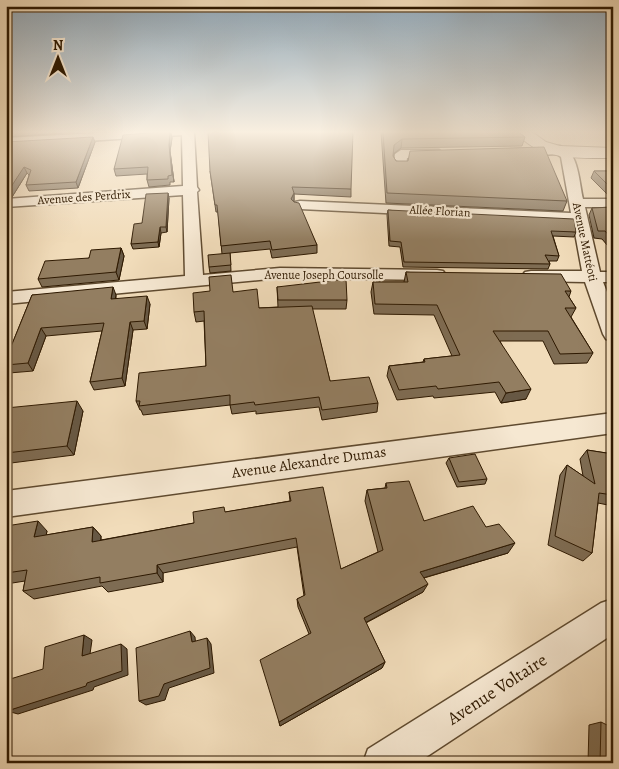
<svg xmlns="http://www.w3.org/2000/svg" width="619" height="769" font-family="Alegreya,serif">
<rect width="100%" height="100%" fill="#f1dcba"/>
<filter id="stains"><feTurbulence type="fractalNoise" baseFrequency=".004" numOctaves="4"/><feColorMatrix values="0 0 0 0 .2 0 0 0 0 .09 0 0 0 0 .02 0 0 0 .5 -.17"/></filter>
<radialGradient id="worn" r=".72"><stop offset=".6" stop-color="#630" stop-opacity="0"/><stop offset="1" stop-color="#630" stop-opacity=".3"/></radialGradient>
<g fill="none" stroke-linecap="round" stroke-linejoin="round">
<defs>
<path id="minor" d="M115,132H194L197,187L199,190L197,192L203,275L280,268L437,270L443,271L446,275L443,279L437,280L280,278L6,304V292L185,276L183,195L6,207V199L183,186L182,135L6,146V138Z
M560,146C579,151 579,183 583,199H613V207H585L600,272H613V282H603L613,307V341L606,339L603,334L585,282L531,281L525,280L522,276L525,272L531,271H582L573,222L300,209L295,208L293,205L295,202L300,201L571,213L561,157L557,154L541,155L535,151L541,147Z
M401,150H439L445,154L439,158H407L406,166L400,170L394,166L395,154Z
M613,413V433L6,517V491Z
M613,599V634L417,763H363L368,749L601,603Z"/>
<path id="tertiary" d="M516,132H532L546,142L560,146L613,148V158C581,158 538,161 516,132Z"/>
</defs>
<use href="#minor" stroke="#5f4a2f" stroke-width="3"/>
<use href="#tertiary" stroke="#5f4a2f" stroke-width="2"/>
<use href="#minor" fill="#f6e8d2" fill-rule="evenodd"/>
<use href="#tertiary" fill="#f6e8d2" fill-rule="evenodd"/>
</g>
<path fill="#7e6c53" stroke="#2e1901" d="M6,132H78L6,137Z
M171,132L172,138L170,151L174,182H170V185L149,187L147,180V174L116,176L114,169Z
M381,132H518L525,137L522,146L401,148L394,154L393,156L396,161L567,201L563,211L386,203Z
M6,142H95L78,188L29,191L26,185L29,175L27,173L12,197L6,198Z
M210,171L351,189V197L294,194V202L317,245V253L272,258L270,249L230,253L231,271L210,273L209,267L222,254L218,212H216Z
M594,171H613V197H610L591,178Z
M169,198L167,232L161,233L159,247L133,249L131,244L142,223Z
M613,207V252L602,239L594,238L589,215L592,208Z
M388,210L576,232L574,237L553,236L559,256L557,261H549L550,264L548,269L403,267L400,247L389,246L387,215Z
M121,248L124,256L119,280L42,287L38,279L89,258Z
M406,272L571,291L569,297L576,308L571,317L593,353L587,363L554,364L543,341H500L526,399L501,403L495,392L434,398L433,396L397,400L387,376L389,366L423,362L424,359L452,356L434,315L374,314L371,292L373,282H404Z
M277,287L347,300L346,309H312L330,381L378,403L377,412L322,420L319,407L256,414V411L232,414L230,405L143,415L141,410H140L136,401L206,366L204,321L196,322L194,312L233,292L259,308L278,307Z
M32,295H116V299L150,304L147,329L133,330L125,386L94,390L90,382L102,331L46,336L33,371L9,373L6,369V359Z
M6,408L83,411L74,455L11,463L6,457Z
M587,450L613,454V506L598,503L592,553L583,561L548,545L560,475L567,465L583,476L580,459Z
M449,458L487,479L485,484L457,487L446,463Z
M386,483L424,521L486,527L508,553L424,578L423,592L366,623L385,662L382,668L280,726L279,722L309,634L298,607L297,599L304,596L297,547L163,573V582L108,592L102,586L34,599L23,591L25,581L6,584V526L47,531L46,535L93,527L101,536V540L194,523L226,512L290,501L289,492L341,569L378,552L365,501L367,490L385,488Z
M601,722L613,763H588L589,725Z"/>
<path fill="#675844" stroke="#2e1901" d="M170,132L172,138L170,151L174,182L169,145Z
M93,137L95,142L78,188L76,182Z
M402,139L401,148L393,154L394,145Z
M24,167L27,173L12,197L6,198V191Z
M168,193L169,198L167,232L166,227Z
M294,193V200L291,206V199Z
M160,227L161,233L159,247L158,242Z
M121,248L124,256L119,280L116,272Z
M113,287L116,295L114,307L111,299Z
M147,296L150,304L147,329L144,321Z
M130,322L133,330L125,386L122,378Z
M41,328L46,336L33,371L28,363Z
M531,389L526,399L501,403L506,393Z
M77,401L83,411L74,455L67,446Z
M38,521L47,531L44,546L34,537Z
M93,527L101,536L100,551L92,542Z
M515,543L508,553L416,580L420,572Z
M157,565L163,573V582L157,573Z
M428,584L423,592L361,625L364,618Z
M190,631L195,637L196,648L192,642Z
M84,635L92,640L89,661L82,656Z
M207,638L211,644L214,673L169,688L165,700L146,705L139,701L164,684Z
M121,644L127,649L128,675L94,687L93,690L18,714L7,711L87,683Z
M385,662L382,668L280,726L279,722Z"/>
<path fill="#937e61" stroke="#2e1901" d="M161,132H170L169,145L172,175L168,176V179L147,180L148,167L114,169L123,135Z
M208,132H353L351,189L292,187L294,193L291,199L294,202L299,203L317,245L272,250L270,241L221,246L217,205H215L210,171Z
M383,132H518L525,137L402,139L394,145L393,156L396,161H408L410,151L544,147L567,201L387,193Z
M93,137L76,182L26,185L31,170L24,167L9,190L6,191V142Z
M594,171H613V190Z
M168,193L166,227H160L158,242L131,244L134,224L142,223L146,194Z
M613,207V240L605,231H598L592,208Z
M388,210L574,219L576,232L551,231L559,256L545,255L550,264L404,262L401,242L390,241Z
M121,248L116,272L38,279L45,261L89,258L91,250Z
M230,253L231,265L209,267L208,255Z
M406,272L561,274L571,291H565L576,308H565L593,353L560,354L548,331H493L531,389L506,393L499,382L438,389L436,386L399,390L389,366L425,362L424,359L460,355L437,305L375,304L373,282H408Z
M231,275L233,292L257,289L259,308L312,306L330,381L369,377L378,403L322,410L319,397L255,405L254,402L230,405V395L139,406L140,401H136L139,373L206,366L204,311L194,312L193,293L210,291L209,277Z
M346,279L347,300H278L277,287Z
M113,287L111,299L147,296L144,321L130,322L122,378L90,382L104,323L41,328L28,363L6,365V359L32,295Z
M77,401L67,446L6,453V443L10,431L6,432V408Z
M587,450L613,454V495L599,493L592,553L555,536L567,465L595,484Z
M475,454L487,479L459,482L449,458Z
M409,481L424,521L473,506L486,527L499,524L515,543L420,572L428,584L364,618L385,662L279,722L260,660L311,633L297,599L305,595L296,538L157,565V573L100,583V577L23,591L27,570L6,573V526L38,521L34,537L93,527L92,542L194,523L193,512L224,507L225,512L291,501L289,492L323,487L341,569L383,550L367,490L387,488L386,483Z
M190,631L192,642L207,638L210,668L164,684L159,696L139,701L136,648Z
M84,635L82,656L121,644L122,671L87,683L86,686L7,711V680L43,669L45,647Z
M601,722L613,728V763H600Z"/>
<linearGradient id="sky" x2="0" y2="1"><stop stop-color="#91aabc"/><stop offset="0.55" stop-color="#f9efe0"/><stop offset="1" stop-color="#f9efe0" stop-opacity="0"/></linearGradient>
<rect width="619" height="240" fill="url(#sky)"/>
<g text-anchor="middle" stroke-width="4.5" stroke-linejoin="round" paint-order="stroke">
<g font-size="12" fill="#2e1901" stroke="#f6e8d2">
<text transform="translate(84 197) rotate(-4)" y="4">Avenue des Perdrix</text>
<text transform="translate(440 211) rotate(3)" y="4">Allée Florian</text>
<text transform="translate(585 242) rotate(78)" y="4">Avenue Mattéoti</text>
<text x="324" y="279">Avenue Joseph Coursolle</text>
</g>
<g font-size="15" fill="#2e1901" stroke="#f6e8d2">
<text transform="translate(309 462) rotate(-8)" y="5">Avenue Alexandre Dumas</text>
</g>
<g font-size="18" fill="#2e1901" stroke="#f6e8d2">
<text transform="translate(497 689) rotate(-33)" y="6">Avenue Voltaire</text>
</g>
</g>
<rect width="619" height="769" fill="none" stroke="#f1dcba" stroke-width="25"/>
<rect x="8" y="8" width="604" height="754" fill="none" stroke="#2e1901" stroke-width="2.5"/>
<rect x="12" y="12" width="594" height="744" fill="none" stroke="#2e1901"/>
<g transform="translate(58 58)" stroke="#f6e8d2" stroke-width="4" paint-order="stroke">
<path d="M0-4L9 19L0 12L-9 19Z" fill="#2e1901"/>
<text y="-8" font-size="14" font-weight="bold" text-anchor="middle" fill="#2e1901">N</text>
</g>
<rect width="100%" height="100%" filter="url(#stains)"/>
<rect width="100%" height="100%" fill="url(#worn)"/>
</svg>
